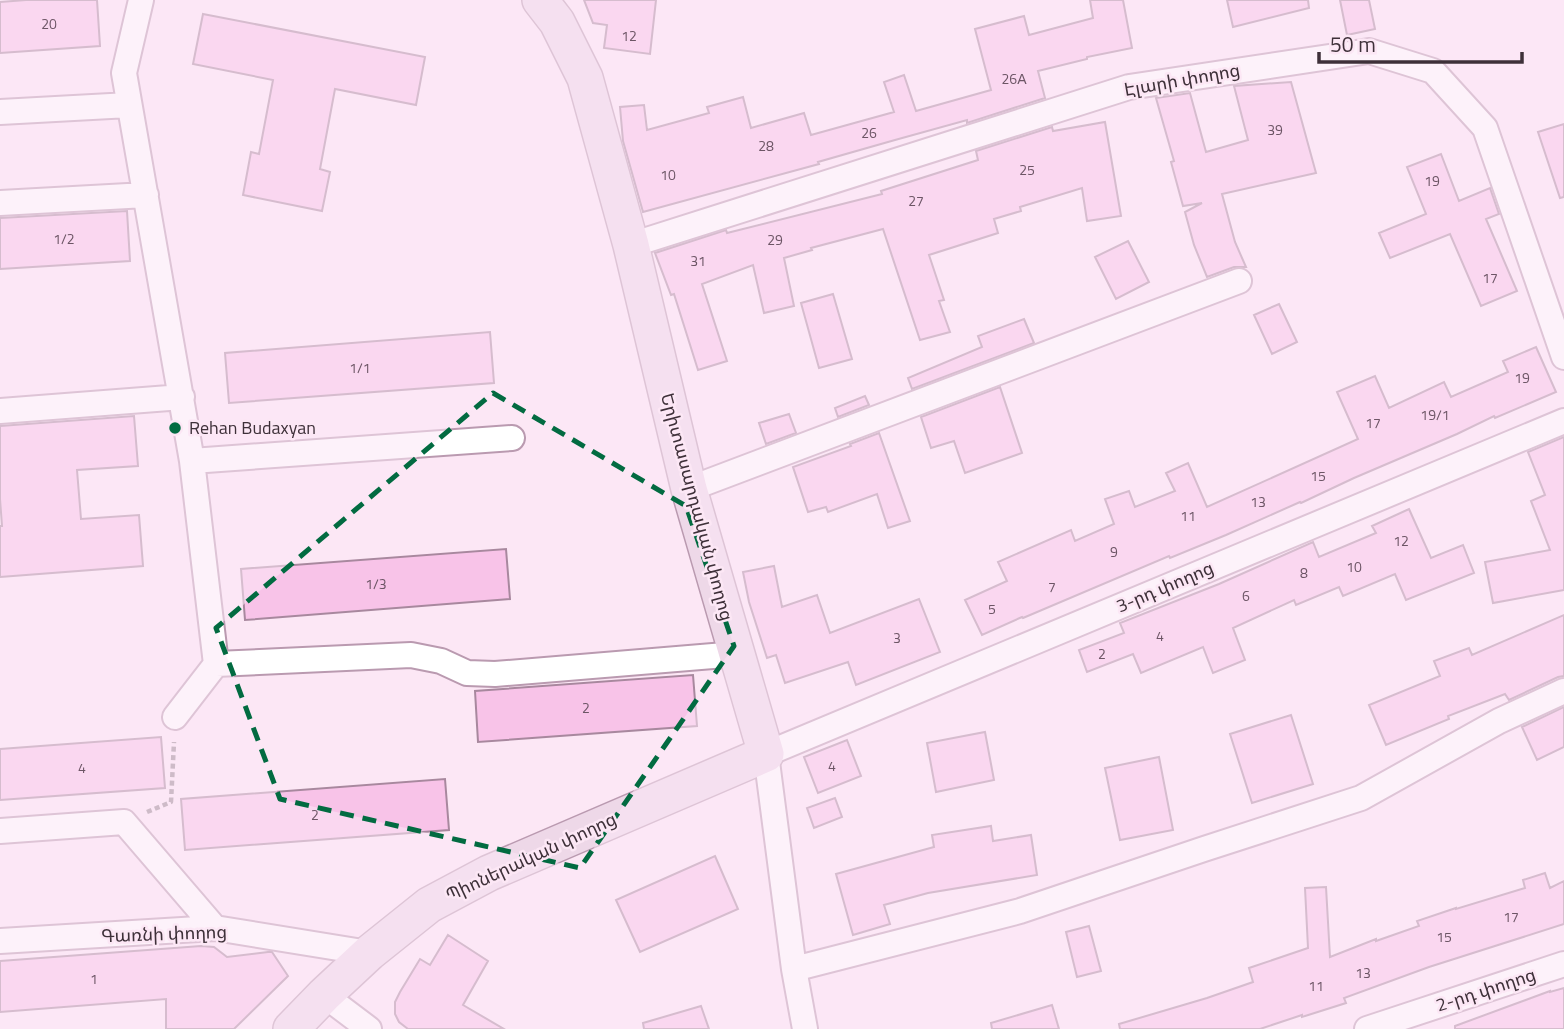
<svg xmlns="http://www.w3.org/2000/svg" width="1564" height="1029" font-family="'Titillium Web','Noto Sans Armenian',sans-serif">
<rect width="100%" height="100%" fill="#fce7f5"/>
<path fill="#f8c3e8" stroke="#a8889e" stroke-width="2" d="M26,0H97L100,46L0,53V2Z
M584,0H656L650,54L604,48L607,25L593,23Z
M1090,0H1123L1132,48L1087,57V59L1038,71L1045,98L967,123V120L895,140L818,162L819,164L643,212L623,141L620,107L644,105L647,130L709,113L707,107L743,97L751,128L804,113L811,135L894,112L884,82L904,75L916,111L991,90L975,29L1024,16L1029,35L1093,18Z
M1227,0H1308L1309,8L1233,27Z
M1340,0H1369L1375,29L1347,35Z
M203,14L425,57L416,105L335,89L320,169L330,172L322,211L243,195L251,152L259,154L273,80L193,64Z
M1291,82L1316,173L1222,194L1235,242L1246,267H1234L1207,277L1194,245L1185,212L1202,203L1183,206L1171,162L1174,161L1156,98L1190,93L1206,152L1248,140L1234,86Z
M1105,122L1121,216L1087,221L1082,188L1020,207L1021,211L994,219L998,233L929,255L944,300L939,301L950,332L920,340L883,229L811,248L812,250L784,258L794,306L764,313L753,265L702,284L727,361L698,370L674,294L671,295L655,253L726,230L727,233L882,194L881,191L978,160L976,151L1052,127L1053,131Z
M1564,124V197L1560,198L1538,132Z
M1441,154L1459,201L1490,188L1499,214L1486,219L1517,291L1481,306L1450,234L1390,258L1379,233L1426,214L1407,167Z
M127,211L130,261L0,269V218Z
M1128,241L1149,282L1116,299L1095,257Z
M833,294L852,359L819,368L801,303Z
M1279,304L1297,342L1272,354L1254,315Z
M1024,319L1034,343L912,389L908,378L982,347L978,336Z
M490,332L494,383L229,403L225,353Z
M1536,347L1556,392L1495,418L1494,416L1457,434L1354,478L1301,503L1300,502L1226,535L1170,558L1169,556L1023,618L1022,617L982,635L965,600L1007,581L998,562L1071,530L1075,541L1114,524L1105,499L1129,491L1135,507L1175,491L1166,473L1188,463L1207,507L1358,439L1337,392L1375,376L1389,408L1444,382L1451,397L1508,372L1503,361Z
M1000,387L1022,453L965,473L954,441L931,448L921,417Z
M865,396L869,405L838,417L835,408Z
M789,414L796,433L766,444L759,423Z
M134,416L138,466L77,470L81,519L139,515L143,566L0,577V526H2L0,499V426Z
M879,433L910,521L888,528L877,494L828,512L826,507L808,512L793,467L851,446L850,444Z
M1564,437V590L1493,603L1485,562L1550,550L1531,501L1545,495L1528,452Z
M1409,509L1431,558L1463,545L1474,573L1406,600L1395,574L1343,596L1339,587L1296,605L1294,600L1233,628L1245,660L1213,673L1203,647L1141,673L1133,654L1087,672L1079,650L1124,633L1120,623L1219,584L1313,542L1319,557L1376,533L1372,526Z
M506,549L510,599L245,620L241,569Z
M774,566L782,607L817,595L830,633L919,599L940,652L856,685L848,662L785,683L776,655L767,658L749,602L743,572Z
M1564,615V676L1558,677L1509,700L1505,694L1448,716L1449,719L1386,745L1369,705L1440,676L1434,661L1469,648L1472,655Z
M693,675L697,726L478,742L475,691Z
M1564,707V747L1537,760L1522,727Z
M1291,715L1313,784L1252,803L1230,734Z
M985,732L994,780L936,792L927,743Z
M161,737L165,788L0,800V749Z
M847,740L861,776L818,793L804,757Z
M1159,757L1173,830L1120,840L1105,768Z
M445,779L449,830L185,850L181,799Z
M835,798L842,817L814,828L807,808Z
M991,826L993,841L1031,835L1037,875L928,893L884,905L890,924L853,935L836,874L934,847L932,835Z
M715,856L738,909L640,952L616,900Z
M1545,873L1550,888L1564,881V924L1429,967L1344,998L1346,1003L1302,1017V1015L1260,1029H1120L1119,1024L1207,998L1253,982L1249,968L1308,948L1305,888L1326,887L1330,957L1376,939V941L1419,926L1417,921L1456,908V909L1525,888L1523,880Z
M1089,926L1101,971L1077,977L1066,932Z
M448,935L488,961L463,1005L504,1029H408L399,1022L395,1014V1002L400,992L420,959L430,965Z
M201,946L214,947L227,957L268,952H272L288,976L234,1029H166V999L0,1012V961Z
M1564,988V1029H1455V1026L1550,991V992Z
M1052,1005L1059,1029H992L991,1023Z
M701,1006L709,1029H644L643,1023Z"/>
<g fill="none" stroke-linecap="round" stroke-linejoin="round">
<defs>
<path id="street" d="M141,0L124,73L192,461L216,664
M0,112L129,105
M0,203L146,195
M631,245L1129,87L1369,51L1433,71L1485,128L1564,357
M0,411L182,397
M192,461L512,438
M689,489L1239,281
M175,717L216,664L411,655L441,661L467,673L495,674L737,654
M0,831L124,822L215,928
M0,941L215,928L369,953
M794,969L1020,911L1204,849L1361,798L1499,721L1564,691
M324,995L369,1029
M805,1029L794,969L766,754L1564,421
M1367,1029L1564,964"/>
<path id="secondary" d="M291,1029L324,995L369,953L429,905L489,873L766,754L689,489L631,245L585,78L557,22L540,0"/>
</defs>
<use href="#street" stroke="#ba9ab0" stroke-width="28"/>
<use href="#secondary" stroke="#ba9ab0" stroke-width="38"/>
<path stroke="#978691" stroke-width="4.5" stroke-dasharray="5 3.5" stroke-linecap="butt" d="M147,812L171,802L174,742"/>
<use href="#street" stroke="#fff" stroke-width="24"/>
<use href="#secondary" stroke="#eed8e8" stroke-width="35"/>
</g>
<path d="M0 0H1564V1029H0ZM493,393L686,506L734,646L580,868L280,799L216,628Z" fill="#fce7f5" fill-opacity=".55" fill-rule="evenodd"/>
<path fill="none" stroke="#026b41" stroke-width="5" stroke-dasharray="14 9" stroke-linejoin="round" d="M493,393L686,506L734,646L580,868L280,799L216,628Z"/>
<circle fill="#026b41" stroke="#fce7f5" stroke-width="2.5" cx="175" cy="428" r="7"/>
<g text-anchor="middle" stroke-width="5" stroke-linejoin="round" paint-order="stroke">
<g font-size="14" fill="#6c5565">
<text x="49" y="29">20</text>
<text x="629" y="41">12</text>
<text x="1014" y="84">26А</text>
<text x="1275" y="135">39</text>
<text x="869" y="138">26</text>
<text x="766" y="151">28</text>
<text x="1027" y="175">25</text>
<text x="668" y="180">10</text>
<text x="1432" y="186">19</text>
<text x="916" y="206">27</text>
<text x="64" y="244">1/2</text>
<text x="775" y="245">29</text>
<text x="698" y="266">31</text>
<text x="1490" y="283">17</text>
<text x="360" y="373">1/1</text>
<text x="1522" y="383">19</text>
<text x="1435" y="420">19/1</text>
<text x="1373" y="428">17</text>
<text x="1318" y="481">15</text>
<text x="1258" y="507">13</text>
<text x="1188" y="521">11</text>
<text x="1401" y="546">12</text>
<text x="1114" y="557">9</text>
<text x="1354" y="572">10</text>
<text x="1304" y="578">8</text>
<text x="376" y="589">1/3</text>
<text x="1052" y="592">7</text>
<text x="1246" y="601">6</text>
<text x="992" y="614">5</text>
<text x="1160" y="641">4</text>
<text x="897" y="643">3</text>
<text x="1102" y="659">2</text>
<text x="586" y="713">2</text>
<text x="832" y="771">4</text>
<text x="82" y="773">4</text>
<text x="315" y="820">2</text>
<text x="1511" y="922">17</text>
<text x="1444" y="942">15</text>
<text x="1363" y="978">13</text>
<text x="94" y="984">1</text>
<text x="1316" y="991">11</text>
</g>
<g font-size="18" fill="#3e3039" stroke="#fce7f5">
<text transform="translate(1182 80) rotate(-10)" y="6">Էլարի փողոց</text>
<text transform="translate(697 507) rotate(75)" y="6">Երիտասարդական փողոց</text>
<text transform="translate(1165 587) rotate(-23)" y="6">3-րդ փողոց</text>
<text transform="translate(531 857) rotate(-25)" y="6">Պիոներական փողոց</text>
<text transform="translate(164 934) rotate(-2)" y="6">Գառնի փողոց</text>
<text transform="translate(1486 990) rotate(-18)" y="6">2-րդ փողոց</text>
</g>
<g font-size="18" fill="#3e3039" stroke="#fce7f5" text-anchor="start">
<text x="189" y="434">Rehan Budaxyan</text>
</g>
</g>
<path d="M1319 52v10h203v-10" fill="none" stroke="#3e3039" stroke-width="3.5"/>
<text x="1330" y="52" font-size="21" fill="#3e3039" stroke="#fce7f5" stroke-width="5" paint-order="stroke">50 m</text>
</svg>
